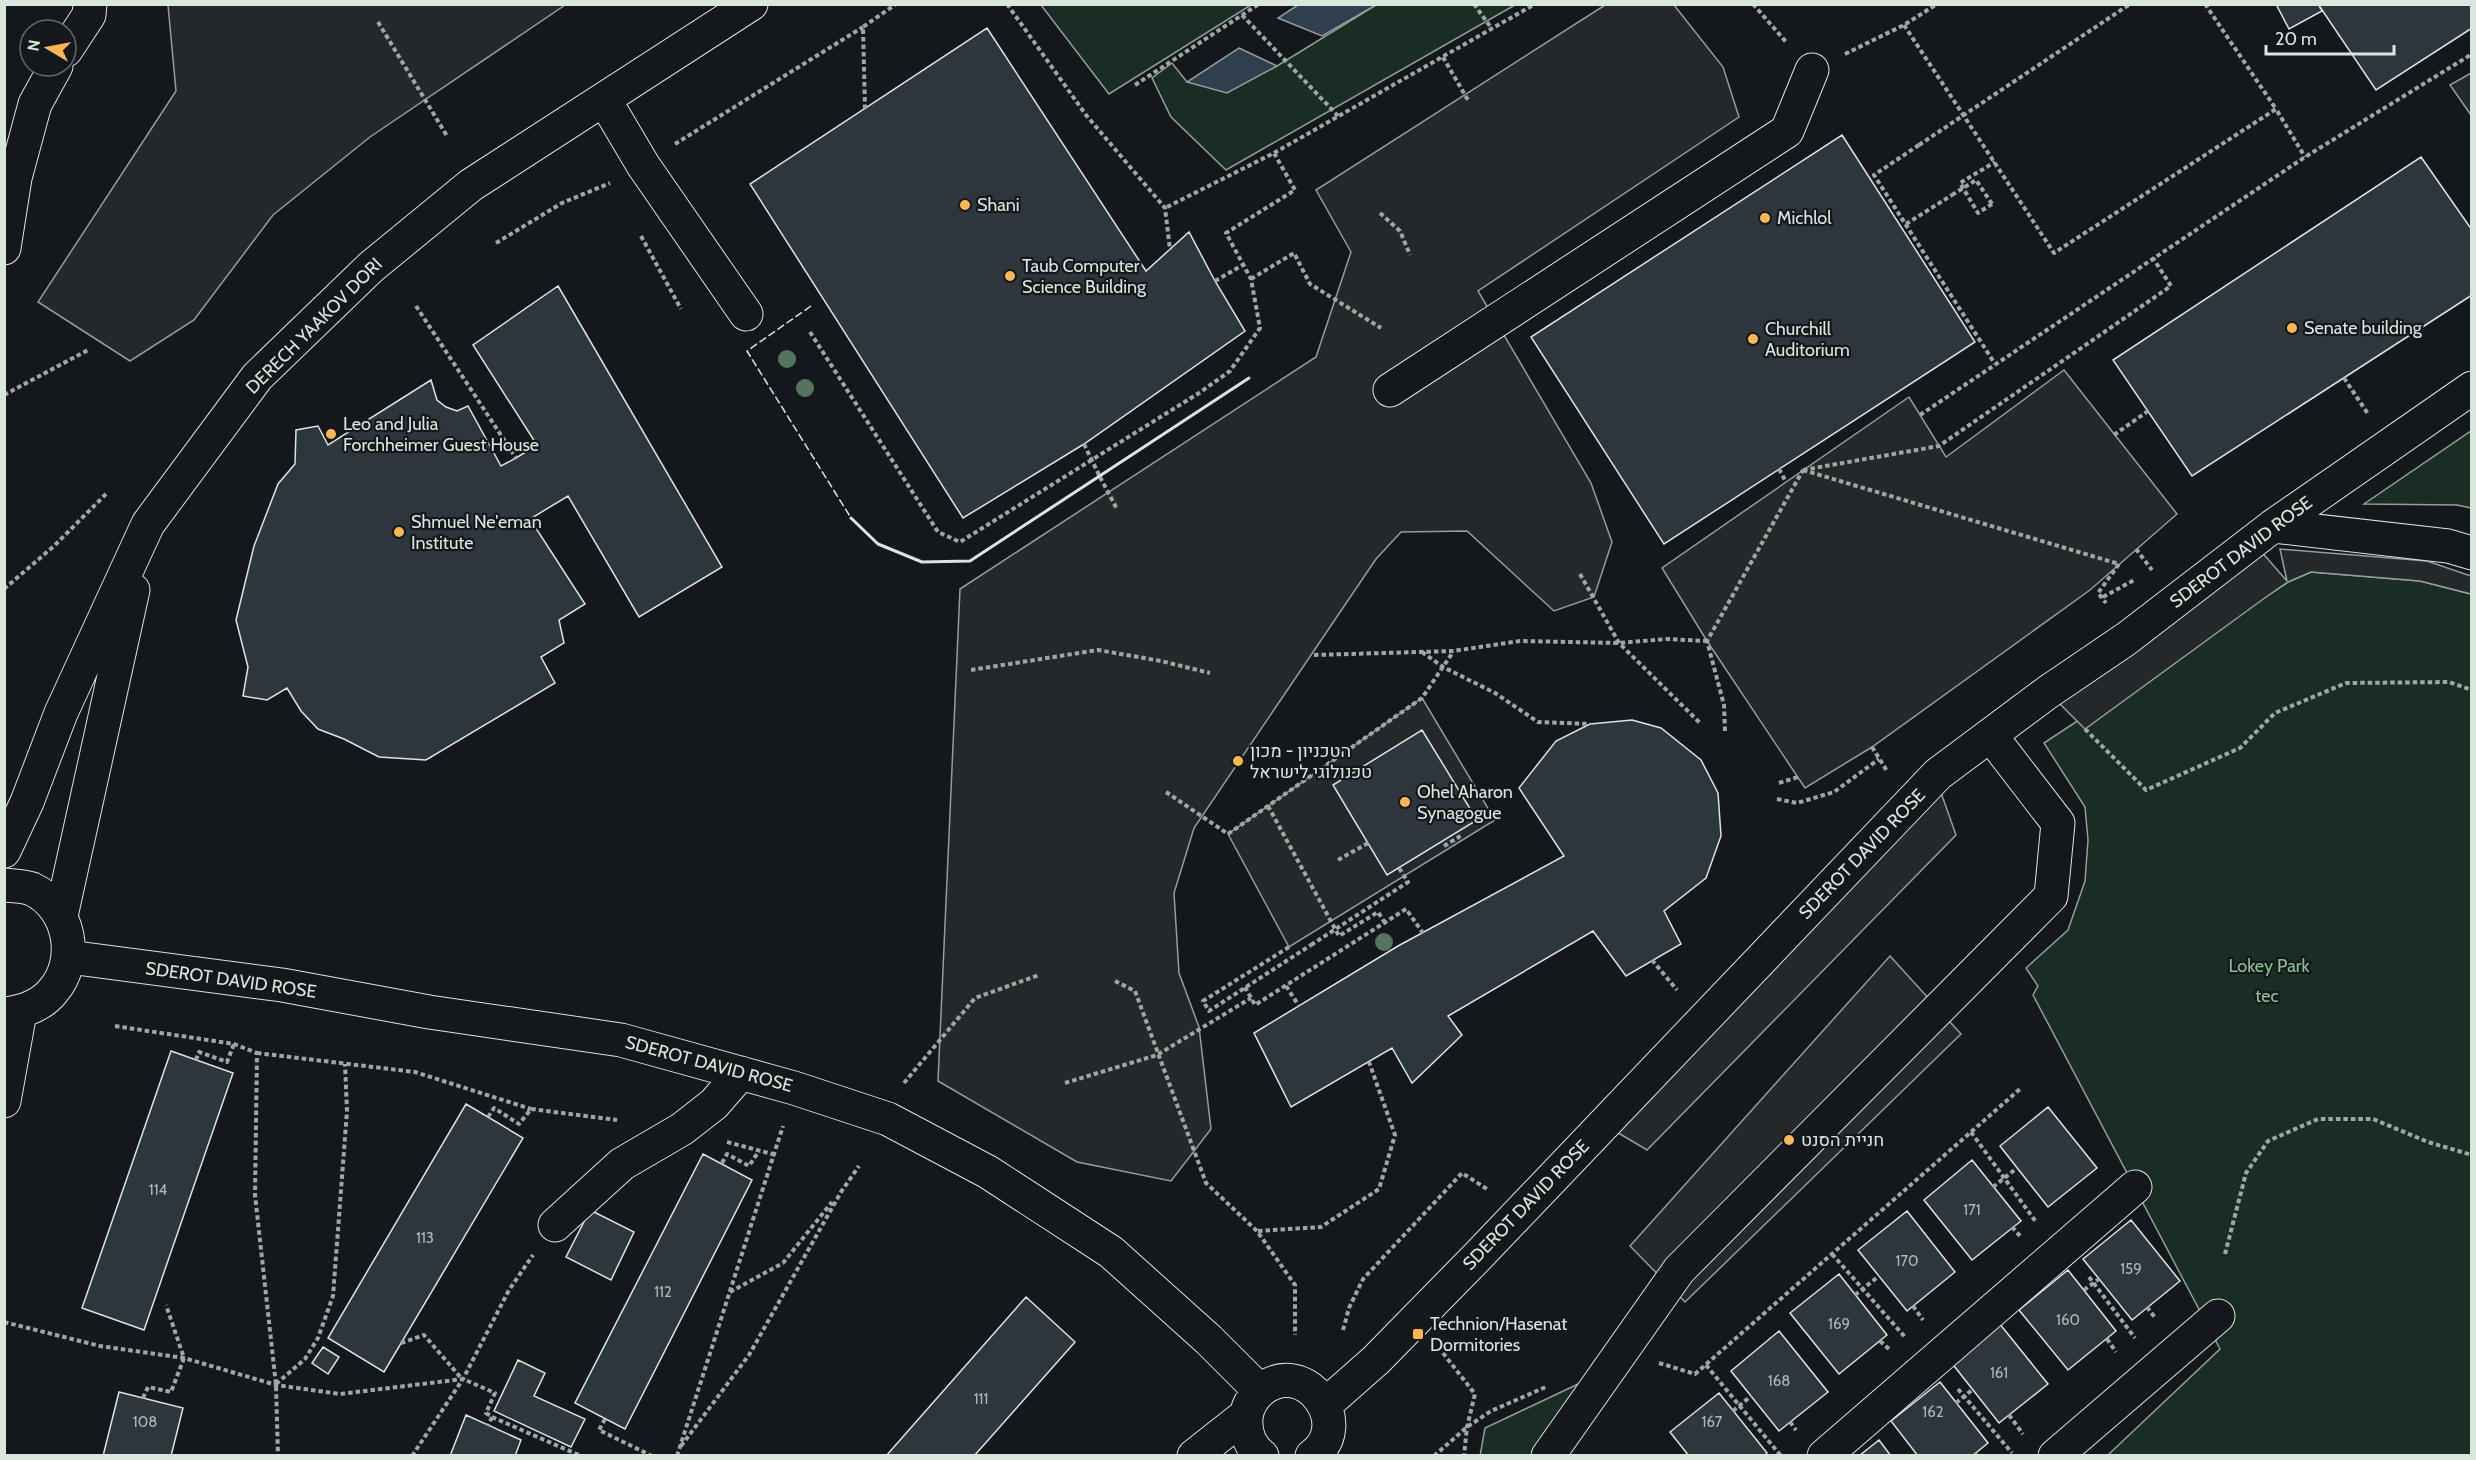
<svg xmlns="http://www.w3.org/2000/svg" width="2476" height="1460" font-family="Cabin,Heebo,sans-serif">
<rect width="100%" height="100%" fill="#14181c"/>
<path fill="#1a2d24" stroke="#939e99" stroke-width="1.5" d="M1041,5H1251L1109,94Z
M1376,5H1515L1226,170L1171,117L1152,78L1172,63L1187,82L1277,66Z
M2471,431V508L2457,505L2364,504Z
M2311,572L2420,581L2471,594V1455H2108L2220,1349L2033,995L2038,986L2026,968L2068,930L2085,881L2088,840L2085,807L2044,743L2288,582Z
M1595,1376L1534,1455L1480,1456L1485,1428Z"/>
<path fill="#24282b" stroke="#939e99" stroke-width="1.5" d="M168,5V4L565,5L370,137L273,215L194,320L130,361L38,302L176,91Z
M1605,5H1674L1723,67L1739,117L1478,291L1591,483L1612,542L1594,597L1554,611L1467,531L1401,532L1376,559L1194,828L1174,893L1179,973L1199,1027L1211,1129L1171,1181L1077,1162L938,1081L960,589L1316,357L1351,252L1316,190Z
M2471,73V115L2450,85Z
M2064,370L2177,514L2090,590L1872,747L1805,788L1707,641L1662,568L1909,397L1946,457Z
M2252,541L2287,581L2280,549L2427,561L2471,576V594L2420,581L2311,572L2288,582L2266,597L2085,729L2048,692Z
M1422,698L1495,820L1289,947L1228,834Z
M1939,787L1956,835L1647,1150L1615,1131Z
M1890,956L1961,1034L1685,1302L1630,1246Z"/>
<path fill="#2f3f4d" stroke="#939e99" stroke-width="1.5" d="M1298,5V4L1376,5L1322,36L1278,18Z
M1239,48L1277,66L1227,93L1187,82Z"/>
<path fill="#2c363c" stroke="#d8e6dc" stroke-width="1.5" d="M2276,4H2318L2322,11L2289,29Z
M2318,4H2472V28L2376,90Z
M987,28L1146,271L1189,232L1215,281L1245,331L1084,444L963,518L750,184Z
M1842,135L1975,342L1664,544L1531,337Z
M2421,157L2472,230V295L2192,476L2113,360Z
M558,286L722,567L639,617L568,496L530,519L585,604L559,620L564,643L541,657L555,683L426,760L379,757L344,739L318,729L301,711L287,688L267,700L243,696L248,667L236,620L254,546L278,484L295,464L296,430L318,426L328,445L431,380L437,400L446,407L457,411L468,406L501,466L516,458L537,445L473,345Z
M1632,720L1661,728L1701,760L1718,793L1721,836L1706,878L1664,911L1681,944L1626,976L1593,931L1448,1016L1462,1035L1412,1083L1392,1048L1291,1107L1254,1033L1398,946L1564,856L1519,788L1556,741L1590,724Z
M1422,730L1477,820L1387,875L1333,785Z
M171,1051L233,1073L144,1330L82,1308Z
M466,1104L523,1138L384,1372L328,1338Z
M2048,1107L2097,1168L2048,1207L2000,1146Z
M703,1154L752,1180L625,1429L575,1403Z
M1972,1160L2021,1221L1972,1260L1924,1200Z
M590,1210L634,1232L611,1280L566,1257Z
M1907,1211L1955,1272L1907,1311L1858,1250Z
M2131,1220L2180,1281L2132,1320L2083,1259Z
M2068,1270L2116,1331L2068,1370L2019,1310Z
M1839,1274L1887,1335L1839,1374L1790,1313Z
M1026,1297L1075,1342L974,1456H886Z
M1999,1323L2048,1384L1999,1423L1951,1362Z
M1779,1331L1828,1392L1779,1431L1731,1371Z
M323,1347L339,1357L328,1374L312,1363Z
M518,1360L545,1373L534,1396L585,1419L571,1447L494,1411Z
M1940,1382L1988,1443L1972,1456H1918L1891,1421Z
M119,1392L183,1408L171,1456H103Z
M1719,1393L1767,1453L1764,1456H1689L1670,1432Z
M466,1415L521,1440L515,1456H450Z
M1879,1440L1891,1456H1859Z"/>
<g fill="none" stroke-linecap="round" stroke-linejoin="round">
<defs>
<path id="minor" d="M66,50L89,15L90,4
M604,99L643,165L746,314
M4,248L15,178L35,104L56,66
M1390,390L1787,131L1812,70
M2273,526L2448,546L2472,553
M4,851L27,802L61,713L148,524L257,377L371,267L471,185L751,4
M4,885C13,886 24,886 32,889C70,907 80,960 53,991C41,1006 23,1012 4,1014
M61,916L133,590
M69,957L282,985L429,1012L621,1040L794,1088L888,1119L988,1172L1111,1252L1209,1340L1260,1391
M4,1101L20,1012
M555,1225L622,1164L682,1129L714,1104L741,1073
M1325,1405L1376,1360L1478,1256L1938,774L2048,692L2126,639L2273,526L2472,388
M1194,1456L1246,1415
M1262,1456C1250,1447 1245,1432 1246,1418C1247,1407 1253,1397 1261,1390C1305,1355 1356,1425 1312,1456
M1548,1456L1679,1270L2051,896L2058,823L1991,736
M1824,1456L2135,1187
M2055,1456L2218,1316"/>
</defs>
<use href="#minor" stroke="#d8e6dc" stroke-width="35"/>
<path stroke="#9da8a2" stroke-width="4" stroke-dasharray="4.5 3" stroke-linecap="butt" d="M1007,4L1086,115L1165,208L1170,250
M1474,4L1492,29
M1753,4L1787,43
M2205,4L2276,109
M1242,15L1338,116
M378,22L447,136
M1904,25L2054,253L2276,109L2305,157
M1845,54L1904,25L1937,4
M1443,57L1469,102
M1135,85L1259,4
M865,109L863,27L896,4
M675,144L863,27
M1919,145L1874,175L1995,364
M1274,153L1535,4
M1992,204L1978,213L1960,183L1995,162
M1380,213L1400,231L1410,255
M1906,224L1952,195
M641,236L681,309
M496,243L562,203L610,183
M1251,279L1294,253L1310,284L1381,328
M1215,281L1243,265
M416,306L516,458
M810,332L938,532L960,542L1199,393L1230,371L1260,328L1251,279L1226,233L1295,190L1274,153L1165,208
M2344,378L2368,414
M4,395L88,350
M1920,415L2305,157L2472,54
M2114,435L2148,411
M1779,469L1786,482
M1803,470L1939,446L2171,286L2153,258
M1803,470L2119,564L2098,593L2106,603
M1100,477L1117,509
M2136,549L2152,570
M1580,574L1619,643L1701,724
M4,589L54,546L107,493
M2103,597L2136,579
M1422,652L1443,667L1495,693L1538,722L1590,724
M1314,655L1453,651L1520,641L1619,643L1667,639L1707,641
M971,670L1098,650L1161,661L1210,673
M2085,729L2146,790L2240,748L2275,713L2346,683L2449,682L2472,690
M1725,731L1724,705L1707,641L1803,470
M1872,747L1887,771
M1779,783L1798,777
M1166,792L1228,834L1422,698L1453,652
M1777,799L1797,803L1834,792L1879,759
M1268,806L1339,936L1378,912L1385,923
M1444,846L1459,837L1456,833
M1338,860L1368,843
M1289,947L1203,1001L1209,1011L1311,945
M1652,960L1677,990
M1115,981L1135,991L1206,1183L1257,1231L1295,1285V1335
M1286,986L1299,1006
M1245,987L1255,1005L1406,909L1423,933
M115,1026L234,1044L257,1053L255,1195L276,1385L278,1456
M257,1053L415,1072L531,1109
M196,1060L199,1052L227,1062L234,1044
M904,1083L975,998L1039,975
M1065,1083L1157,1055L1251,998
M2472,1100V1104
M488,1117L494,1108L519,1124L531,1109L617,1120
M1971,1132L2036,1222
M727,1142L776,1155
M722,1163L727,1154L749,1166L759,1151
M1993,1187L2017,1168
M2012,1227L2021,1237
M1258,1231L1321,1227L1379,1189L1395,1135L1369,1062
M1832,1254L1905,1337
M2225,1254L2246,1173L2268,1141L2318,1119H2373L2428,1142L2472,1155
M2089,1277L2135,1338
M2084,1290L2099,1279
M730,1292L783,1263L832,1202
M1855,1295L1879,1276
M1913,1306L1923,1320
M2147,1307L2156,1319
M4,1322L100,1346L184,1358L276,1385L340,1394L463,1379L495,1393L486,1413L492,1417L488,1426
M1343,1330L1349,1308L1363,1279L1462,1173L1487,1189
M2107,1339L2116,1352
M1880,1341L1889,1349
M401,1343L424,1335L462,1379
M1443,1353L1475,1394L1467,1427L1464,1456
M1659,1363L1695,1374L2020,1089
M1706,1365L1781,1456
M276,1384L305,1359L318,1338L333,1296L347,1111L345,1064
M1958,1389L2012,1453
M143,1398L148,1387L171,1392L184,1358L166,1305
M1956,1403L1972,1390
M1733,1411L1751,1396
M2009,1415L2023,1434
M492,1417L581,1456
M605,1419L599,1430L652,1456
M1790,1422L1796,1430
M681,1446L749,1355L841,1192L859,1166
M1975,1453L1977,1456
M412,1456L463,1379L509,1290L533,1255
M677,1456L783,1126
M1434,1456L1467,1427L1491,1411L1548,1386"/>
<use href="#minor" stroke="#14181c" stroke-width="33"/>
<path stroke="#9da8a2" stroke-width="4" stroke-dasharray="4.5 3" stroke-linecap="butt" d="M1919,145L2130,4
M1952,195L1976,180L1992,204
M1084,444L1100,477
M1311,945L1408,882L1399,868"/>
<path stroke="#d8e6dc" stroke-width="1.5" stroke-dasharray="8 3" stroke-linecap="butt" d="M811,306L747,351L851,518"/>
<path stroke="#d8e6dc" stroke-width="3" d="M851,518L878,544L922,562L970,561L1249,378"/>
</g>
<g fill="#55745f">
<circle cx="787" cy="359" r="9"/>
<circle cx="805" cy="388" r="9"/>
<circle cx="1384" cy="942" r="9"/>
</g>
<g fill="#ffb74d" stroke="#14181c" stroke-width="2">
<circle cx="965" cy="205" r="6"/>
<circle cx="1765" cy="218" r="6"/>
<circle cx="1010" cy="276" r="6"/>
<circle cx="2292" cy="328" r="6"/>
<circle cx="1753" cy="339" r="6"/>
<circle cx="331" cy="434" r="6"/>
<circle cx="399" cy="532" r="6"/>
<circle cx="1238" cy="761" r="6"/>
<circle cx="1405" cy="802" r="6"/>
<circle cx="1789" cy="1140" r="6"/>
<rect x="1412" y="1328" width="12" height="12" rx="3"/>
</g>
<g text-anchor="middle" stroke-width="4.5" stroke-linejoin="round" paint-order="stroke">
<g font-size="15" fill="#adbab4">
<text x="158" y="1195">114</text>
<text x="1972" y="1215">171</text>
<text x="425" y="1243">113</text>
<text x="1907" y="1266">170</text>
<text x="2131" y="1274">159</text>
<text x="663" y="1297">112</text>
<text x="2068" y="1325">160</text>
<text x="1839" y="1329">169</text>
<text x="1999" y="1378">161</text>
<text x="1779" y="1386">168</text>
<text x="981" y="1404">111</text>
<text x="1933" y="1417">162</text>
<text x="145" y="1427">108</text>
<text x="1712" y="1427">167</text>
</g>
<g font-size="18" fill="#d8e6dc" stroke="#14181c" text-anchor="start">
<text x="977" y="211">Shani</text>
<text x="1777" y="224">Michlol</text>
<text x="1022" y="272">Taub Computer<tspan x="1022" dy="21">Science Building</tspan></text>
<text x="2304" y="334">Senate building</text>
<text x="1765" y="335">Churchill<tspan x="1765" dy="21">Auditorium</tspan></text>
<text x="343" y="430">Leo and Julia<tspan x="343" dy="21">Forchheimer Guest House</tspan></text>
<text x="411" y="528">Shmuel Ne'eman<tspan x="411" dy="21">Institute</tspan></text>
<text x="1250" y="757">הטכניון - מכון<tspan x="1250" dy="21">טכנולוגי לישראל</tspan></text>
<text x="1417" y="798">Ohel Aharon<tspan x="1417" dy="21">Synagogue</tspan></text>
<text x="1801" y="1146">חניית הסנט</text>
<text x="1430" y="1330">Technion/Hasenat<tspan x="1430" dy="21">Dormitories</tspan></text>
</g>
<g font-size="18" fill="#d8e6dc" stroke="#14181c">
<text transform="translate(314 326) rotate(-45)" y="6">DERECH YAAKOV DORI</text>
<text transform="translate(2241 552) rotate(-37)" y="6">SDEROT DAVID ROSE</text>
<text transform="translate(1862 854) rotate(-46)" y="6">SDEROT DAVID ROSE</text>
<text transform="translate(231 980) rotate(8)" y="6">SDEROT DAVID ROSE</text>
<text transform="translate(709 1064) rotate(15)" y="6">SDEROT DAVID ROSE</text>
<text transform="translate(1526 1205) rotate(-46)" y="6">SDEROT DAVID ROSE</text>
</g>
<g font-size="18" fill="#8ac095" stroke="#14181c">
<text x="2269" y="972">Lokey Park</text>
<text x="2267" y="1002">tec</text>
</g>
</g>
<rect width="2476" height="1460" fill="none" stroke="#d8e6dc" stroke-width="12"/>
<g transform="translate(48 48) rotate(280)"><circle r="28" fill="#14181c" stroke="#626a69" stroke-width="1.5"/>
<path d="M0-4.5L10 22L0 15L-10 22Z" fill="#ffb74d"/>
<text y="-9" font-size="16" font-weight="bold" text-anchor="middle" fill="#d8e6dc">N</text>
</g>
<path d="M2266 45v9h128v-9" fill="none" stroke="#d8e6dc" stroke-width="3"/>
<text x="2275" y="45" font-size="18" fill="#d8e6dc" stroke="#14181c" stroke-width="4.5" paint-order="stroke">20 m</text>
</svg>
